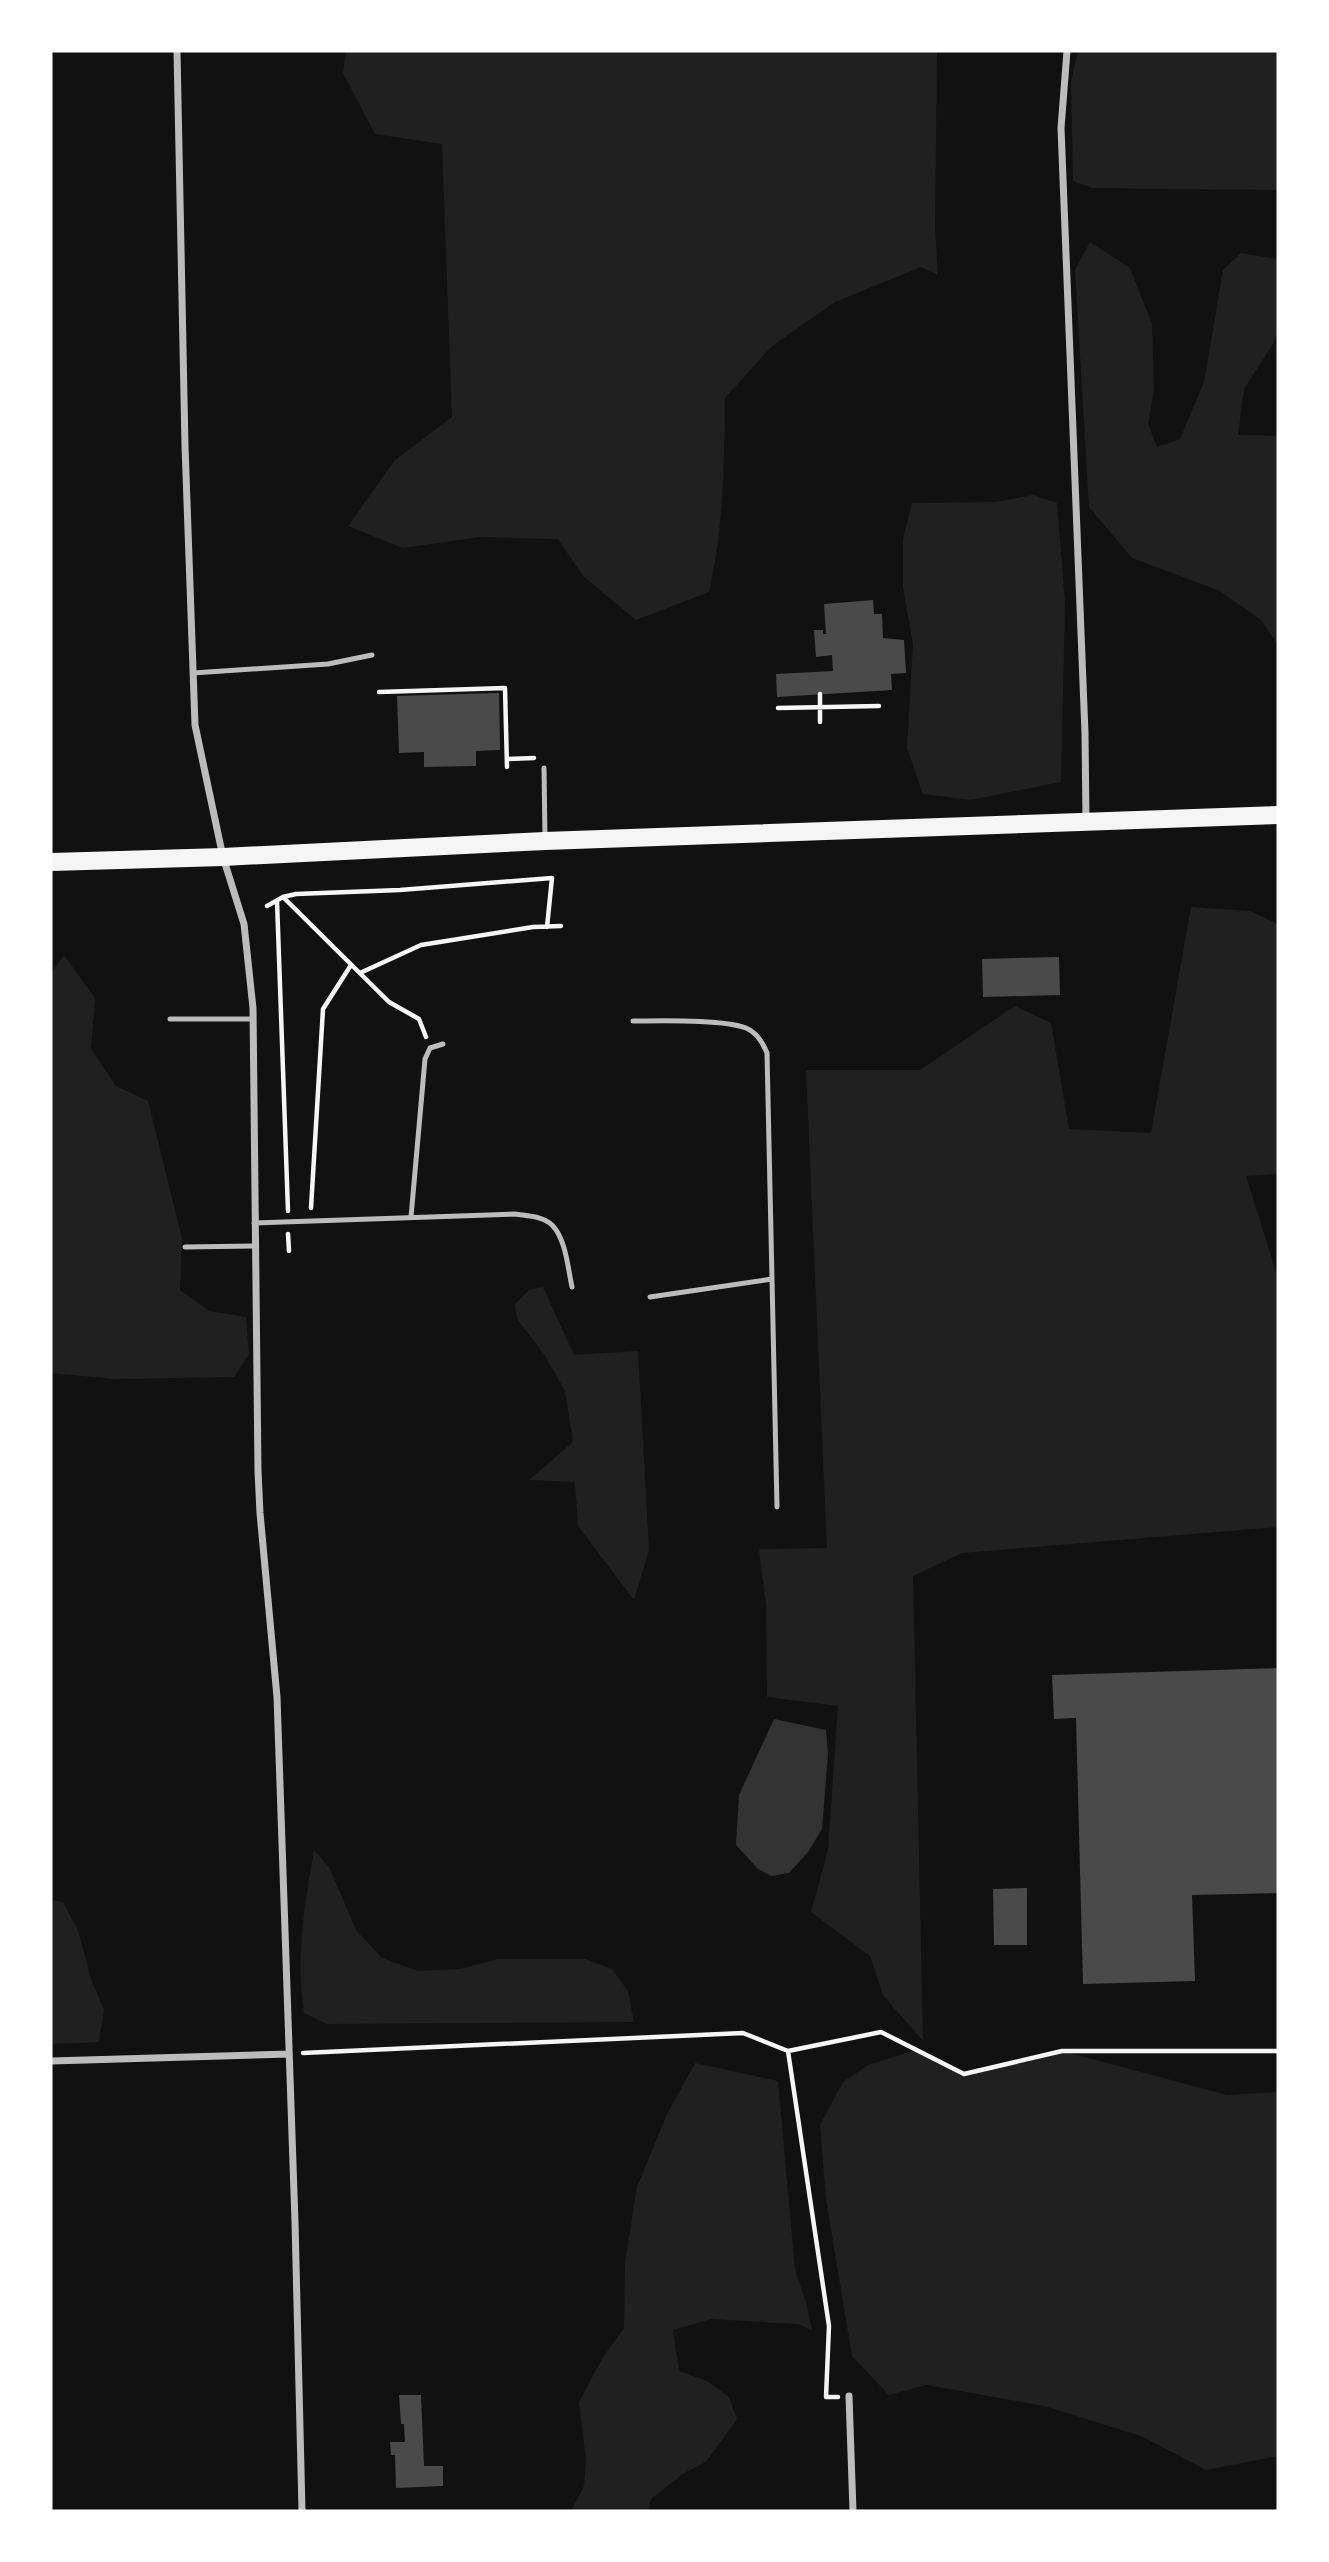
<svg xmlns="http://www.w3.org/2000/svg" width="1329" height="2562" font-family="Cabin,sans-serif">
<rect width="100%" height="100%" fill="#111"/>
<path fill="#202020" d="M346,51H937L935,227L938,275L921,267L835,302L772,346L725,398C724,467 724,524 709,592L636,620L583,576L558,539L480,537L403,548L348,526L395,460L452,417L442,144L375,134L343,73Z
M1078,51H1278V190L1092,188L1073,181L1071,82Z
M1090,242L1130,268L1152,324L1154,390L1148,424L1157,447L1180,439L1204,382L1223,270L1241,253L1276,259L1278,265V328L1273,344L1244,389L1238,435L1278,436V645L1261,620L1220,591L1132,558L1089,507L1075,270Z
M1033,495L1057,503L1065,602L1061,782L970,800L923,794L907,748L913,644L903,588V539L912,503L995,502Z
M1191,907L1250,911L1278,924V1174L1246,1176L1278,1278V1527L962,1553L913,1576L923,2041L883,1995L870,1956L811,1912L828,1850L838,1706L767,1697L766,1605L759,1549L827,1548L806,1070H920L1015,1006L1051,1023L1069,1129L1151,1133Z
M64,955L95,998L91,1049L116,1086L148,1101L182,1238L180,1290L209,1311L246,1317L249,1354L234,1377L114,1379L51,1373V973Z
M543,1287L574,1355L638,1351L649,1550L634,1600L578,1526L575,1482L529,1480L573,1442L565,1391L544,1354L517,1319L515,1304L529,1290Z
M314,1850L329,1867L356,1930L382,1958L418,1971L460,1969L498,1959H585L612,1969L628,1991L634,2022L327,2024L304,2013C296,1957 304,1906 314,1850Z
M51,1900L63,1902L78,1930L91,1979L104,2010L99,2042L51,2044Z
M916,2050L964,2074L1062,2051L1227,2095L1278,2092V2456L1206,2470L1141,2436L1045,2406L926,2385L889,2395L852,2356L826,2199L820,2125L843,2082L868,2065Z
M695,2063L778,2081L795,2270L806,2302L812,2330L798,2324L711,2319L673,2330L679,2371L707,2381L729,2397L737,2419L706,2462L684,2473L651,2499L648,2511H571L584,2486L586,2460L579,2402L603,2357L624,2328L625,2262L637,2187L667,2114Z"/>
<path fill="#333" d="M774,1719L826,1730L828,1754L822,1829L808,1852L789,1873L771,1876L758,1869L736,1845L739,1795Z"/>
<path fill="#4a4a4a" d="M873,600L874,614H882L883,638L904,640L906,673L891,674L892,690L777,697L776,674L833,671L832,655L816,657L814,630H823V634H826L824,604Z
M499,693L500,750L476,751V766L424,767V752L399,753L397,696Z
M1059,957L1060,995L983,997L982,959Z
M1278,1668V1893L1192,1895L1195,1981L1083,1984L1076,1718L1054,1719L1052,1675Z
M1027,1888V1945H994L993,1889Z
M399,2395H421L424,2466H443V2486L396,2488L395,2455H391L390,2442H405L404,2424H401Z"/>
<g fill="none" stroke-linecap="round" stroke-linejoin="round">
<path stroke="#f5f5f5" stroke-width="4.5" d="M379,692L505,688L507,767
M820,694V722
M778,708L879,706
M507,759L534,758
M283,897L389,1002L419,1019L426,1037
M277,901L288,1211
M267,906L283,897L296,894L400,890L552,878L547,927
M360,973L421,945L533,927L561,926
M311,1208L323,1009L351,965
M288,1234L289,1251
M788,2051L829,2326L826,2397H838
M303,2053L743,2033L788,2051L881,2032L964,2074L1062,2051H1278"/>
<path stroke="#bcbcbc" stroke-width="5" d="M193,673L328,664L372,655
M544,768L545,838
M170,1019H253
M633,1021C660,1021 723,1019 746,1028C756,1032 763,1043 767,1053L772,1279
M411,1217L425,1059L430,1048L443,1044
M254,1223L515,1214C527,1216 543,1216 552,1225C566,1239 568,1269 572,1287
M185,1247L254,1246
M650,1297L772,1279L777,1507"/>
<path stroke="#bcbcbc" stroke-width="7" d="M177,51L185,446L195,725L223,857L244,924L253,1008L258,1471L260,1513L277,1697L295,2222L302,2511
M1067,51L1061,128L1085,733L1086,822
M51,2061L289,2054
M849,2396L853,2511"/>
<path stroke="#f5f5f5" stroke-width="18" d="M51,862L223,857L545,841L1278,815"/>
</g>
<rect width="1329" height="2562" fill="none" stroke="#ffffff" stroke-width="105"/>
</svg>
